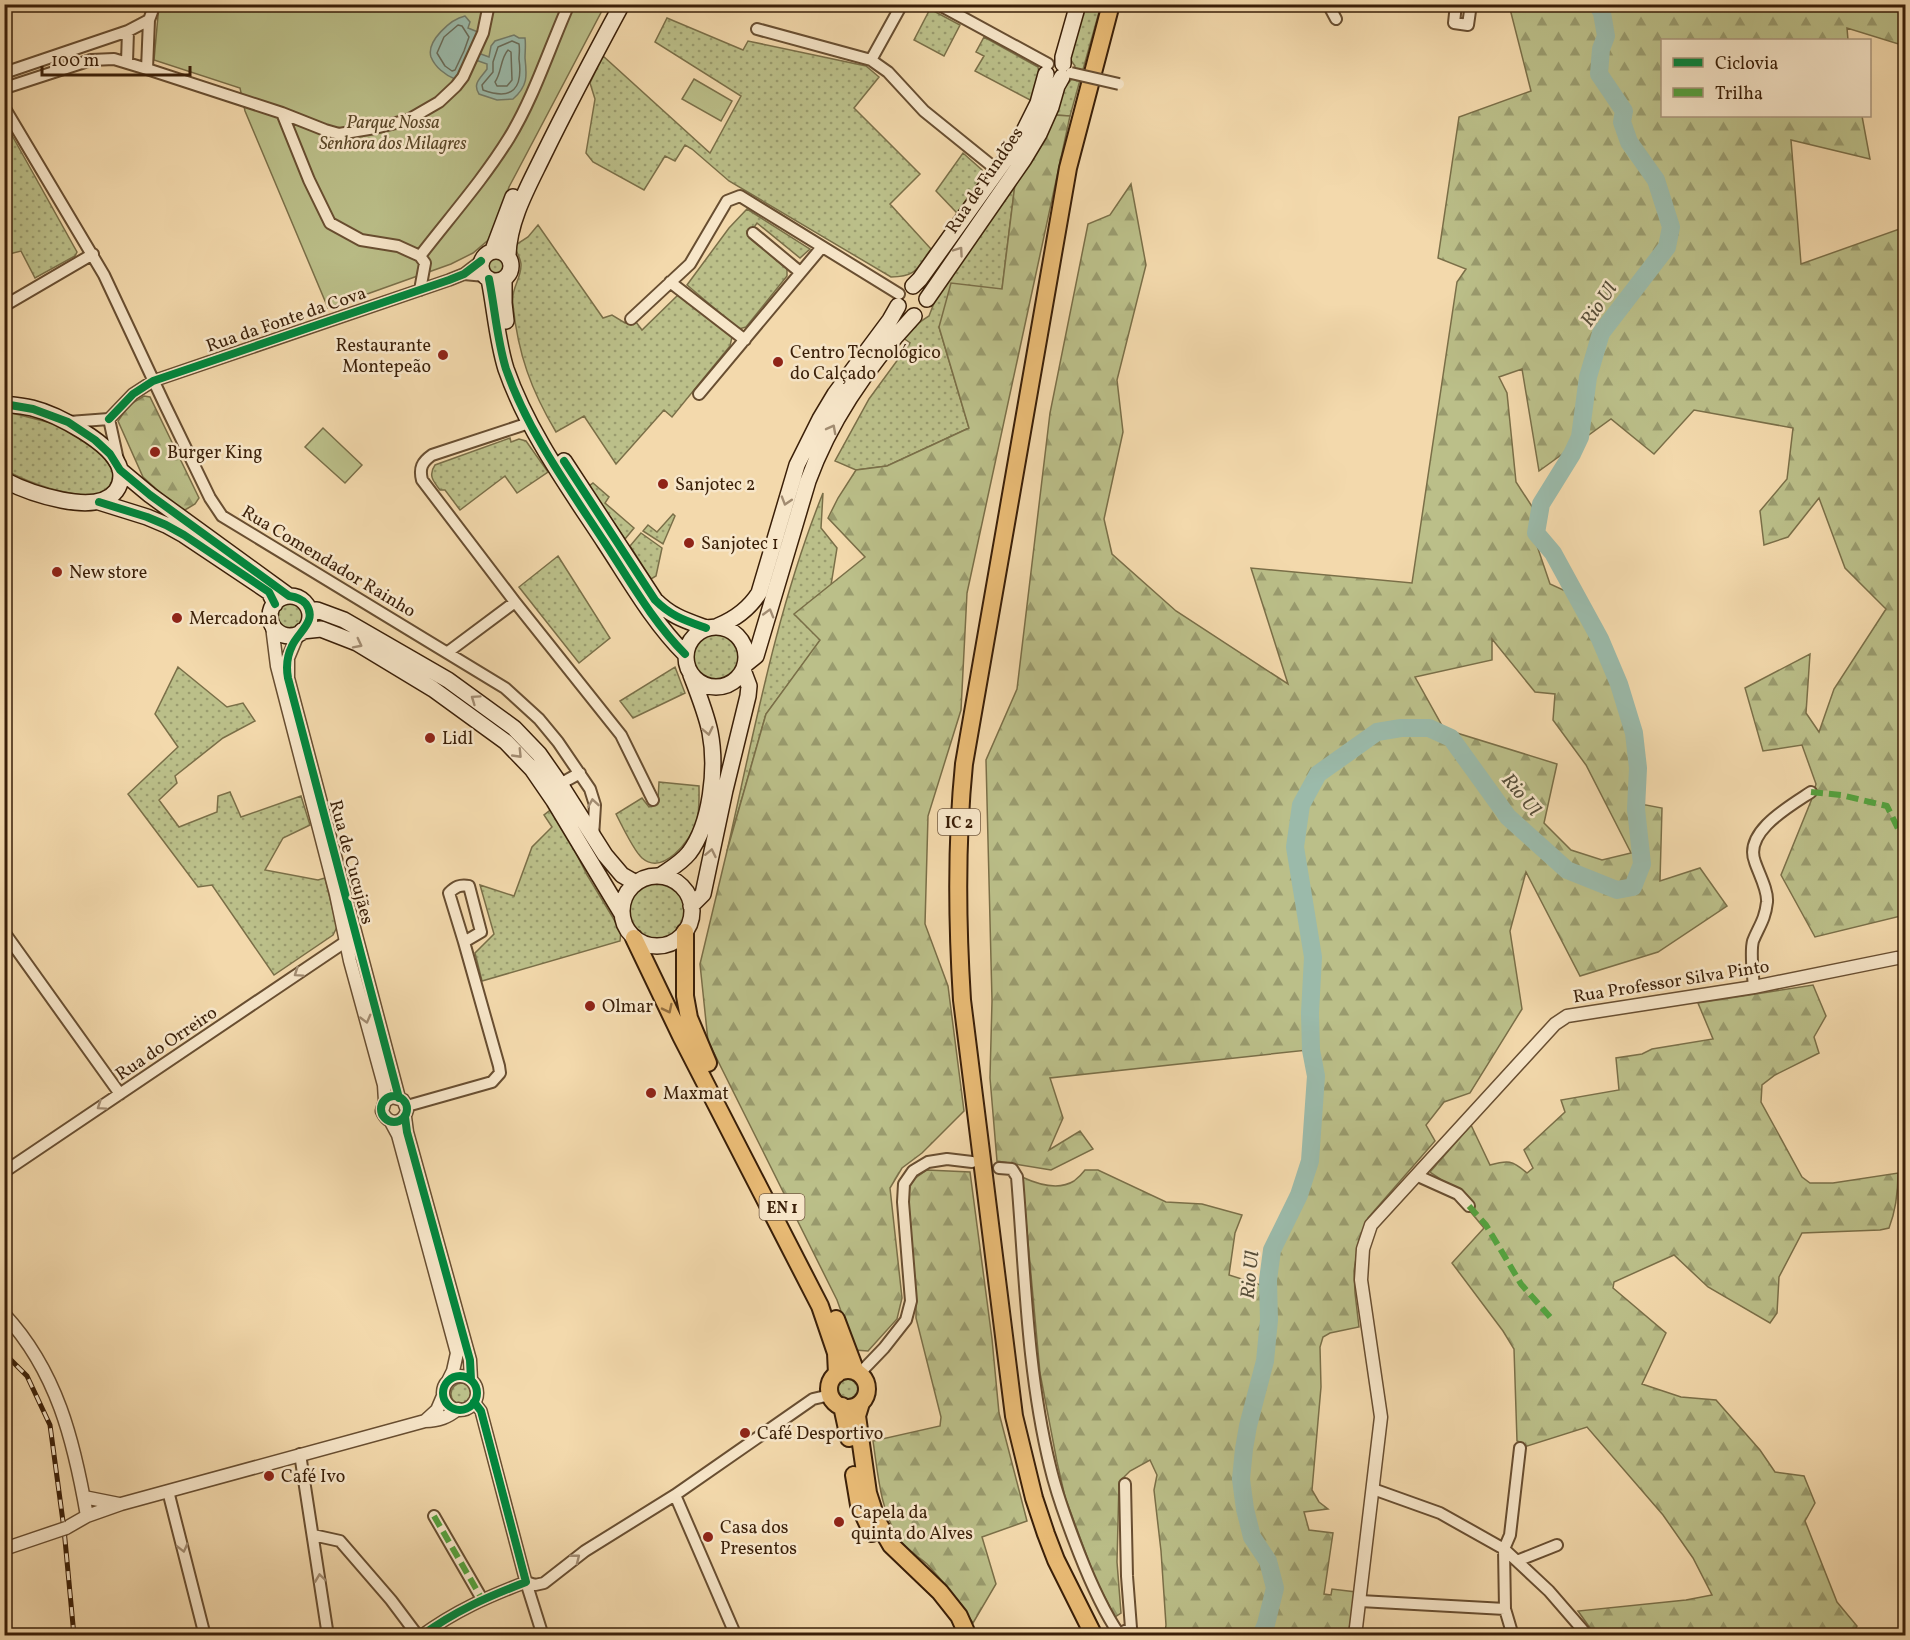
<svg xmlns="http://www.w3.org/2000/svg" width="1910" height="1640" font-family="Vollkorn,serif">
<defs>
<pattern id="grass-dots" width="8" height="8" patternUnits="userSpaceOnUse" patternTransform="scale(1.5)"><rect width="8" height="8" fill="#bbbf89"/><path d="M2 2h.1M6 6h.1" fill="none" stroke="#999b6e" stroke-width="1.8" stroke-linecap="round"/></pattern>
<pattern id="forest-firs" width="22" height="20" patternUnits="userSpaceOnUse" patternTransform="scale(1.5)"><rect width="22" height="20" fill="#bbbf89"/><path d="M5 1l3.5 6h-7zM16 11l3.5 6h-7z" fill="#999b6e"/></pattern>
</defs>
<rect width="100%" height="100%" fill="#f3d9ac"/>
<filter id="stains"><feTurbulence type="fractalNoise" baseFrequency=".00333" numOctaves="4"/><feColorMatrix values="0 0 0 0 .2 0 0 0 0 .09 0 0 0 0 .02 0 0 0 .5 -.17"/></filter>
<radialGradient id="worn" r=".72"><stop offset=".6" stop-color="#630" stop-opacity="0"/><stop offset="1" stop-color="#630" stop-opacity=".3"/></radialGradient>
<path fill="url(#grass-dots)" stroke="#7a6f48" stroke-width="1.5" d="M1085,5H1101L1070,116L1054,115L1062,91L1071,80L1075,66L1070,59Z
M930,9L960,25L944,56L914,40Z
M667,18L743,50L748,41L866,66L879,77L854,108L920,174L890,204L931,249C917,268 917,277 891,277L729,181L692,149L685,145L675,161L665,156L644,190L593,162L586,153L595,99L590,83L603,56L710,153L741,96L655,42Z
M984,37L1038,67L1040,79L1032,101L975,71L984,56L976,52Z
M9,130L77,252L75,256L35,278L21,251L5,255L4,134Z
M963,153L982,170L983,176L957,213L936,191Z
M1015,184L1002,289L939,327L969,428L887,466L856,470L835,461L869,399L910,343L902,337L909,329L929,316L939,290Z
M747,209L810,249L800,258L757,223L748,236L787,269V276L746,327L739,329L687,285L729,228Z
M538,225L603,318L612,315L625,323L636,322L642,330L678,295L732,337L730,346L672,417L664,410L616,464L584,416L556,432C531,390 518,354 513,305C511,287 521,280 521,265C521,259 517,253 515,248L517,244L528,237Z
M486 266a10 10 0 1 1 20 0a10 10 0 1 1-20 0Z
M4,411L63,426L99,450L111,468L114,476L113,483L98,497C62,493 37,487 5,470Z
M510,438L511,442L519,439L526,441L548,472L517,493L505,476L460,510L445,490H440C433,481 428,475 435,465Z
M593,483L609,497L605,503L634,528L625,539L589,486Z
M823,493L821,528L837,548L831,585L795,614L821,640L766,714L727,851C754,732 777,607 823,493Z
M673,514L675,516L663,544L643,531L648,525L657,532Z
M641,533L662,548L656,576L651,579L630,546Z
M558,556L610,638L579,663L519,587Z
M277 616a15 15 0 1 1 30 0a15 15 0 1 1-30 0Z
M691 656a25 25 0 1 1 50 0a25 25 0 1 1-50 0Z
M178,667L227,707L243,703L255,721L223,738L175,776L177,783L159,800L179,827L217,812L218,796L230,792L241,817L301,796L310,825L283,838L265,870L318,880L325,878L337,927L333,935L274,975L212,885L198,887L128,794L178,747L155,714Z
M675,667L685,693L633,718L620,701Z
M659,782L699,786C699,798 700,812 696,823C690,841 663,876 642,858C634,851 621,824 616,814L642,798L649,807L658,800Z
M553,808L587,875L621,931L620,941L482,981L475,953L494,934L480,885L514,896L532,847L552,827L544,815Z
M628 911a29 29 0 1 1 58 0a29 29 0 1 1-58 0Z
M837 1389a11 11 0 1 1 22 0a11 11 0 1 1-22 0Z
M451 1394a11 11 0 1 1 22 0a11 11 0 1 1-22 0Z"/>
<path fill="url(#forest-firs)" stroke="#7a6f48" stroke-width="1.5" fill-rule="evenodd" d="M1897,4L1905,10V46L1847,28L1848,40H1662V116H1862L1870,159L1791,140L1801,264L1905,227V915L1815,937L1781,875L1811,801L1816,784L1802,745L1763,751L1745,688L1810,654L1806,713L1819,732L1834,689L1886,609L1845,568L1819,498L1788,537L1764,545L1760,511L1787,479L1793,428L1694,410L1654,454L1611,419L1539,471L1522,369L1499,377L1507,393L1516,482L1533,508L1532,531L1550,584L1572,594C1599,649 1629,704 1635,766C1637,778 1635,791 1635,803L1662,808L1660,881L1700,868L1727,906L1658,952L1580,976L1526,872L1510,931L1522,1009L1470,1093L1444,1102L1426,1125L1435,1141L1368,1218L1359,1240L1354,1271L1355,1293L1359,1327L1330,1333L1323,1337L1320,1347L1321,1387L1312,1490L1319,1502L1328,1509L1304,1512L1309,1530L1333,1533L1324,1594L1331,1595L1332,1589L1356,1592L1348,1635H1264L1275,1603L1278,1588L1268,1554L1254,1533L1244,1484L1246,1452L1272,1345L1271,1280L1275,1251L1300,1203L1311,1168L1317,1119V1049L1050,1078L1063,1118L1049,1150L1080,1131L1093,1149L1051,1170L997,1161L990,1078L992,1001L986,760L1017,689L1050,413L1088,224L1110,215L1131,184L1146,265L1117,380L1123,432L1104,519L1112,554L1176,611L1288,684L1251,568L1412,583L1457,282L1466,269L1438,258L1459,117L1531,91L1509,5ZM1492,639L1535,692L1555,694L1553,720L1586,765L1631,853L1602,860L1571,850L1544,823L1557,764L1444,729L1415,677L1492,660Z
M1054,115L1070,116L967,593L961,710L928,816L925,924L948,986L964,1111L922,1153L902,1168L890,1188L902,1298L897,1319L868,1351L855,1350L837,1300L708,1041L700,964L727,851L766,714L820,640L794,614L865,557L828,518L838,498L856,470L887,466L969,428L939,327L951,283L1002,289L1015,184Z
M144,396L150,397L199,498L195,504L185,510L174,505L143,477L118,421L129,405Z
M1813,985L1826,1016L1814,1037L1819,1053L1775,1075L1762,1085L1761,1102L1802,1177L1810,1183H1833L1898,1173C1898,1191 1896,1210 1889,1228L1880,1230L1802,1233L1779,1277L1777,1313L1770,1323L1708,1287L1674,1255L1614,1282L1613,1288L1666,1333L1642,1384L1681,1397L1716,1400L1760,1450L1775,1472L1804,1476L1815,1503L1805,1521L1837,1602L1857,1626L1852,1635H1595L1578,1611L1686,1600L1712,1595L1693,1558L1663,1515L1587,1427L1524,1447L1523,1443L1517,1441L1514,1349L1503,1331L1452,1263L1484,1228L1468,1209L1467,1197L1430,1172L1471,1125L1490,1165C1508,1160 1512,1160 1527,1173L1533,1168L1524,1150L1565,1112L1561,1100L1619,1090L1616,1058L1642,1054L1652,1049L1713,1039L1698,1003Z
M927,1170L970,1172L992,1339L999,1413L1027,1521L982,1537L996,1584L973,1623C959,1602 944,1582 927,1564C918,1556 905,1549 899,1539C880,1510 878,1474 873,1441L940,1426L941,1417L916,1318V1296L907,1201L911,1181Z
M1085,1170H1098L1166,1202L1202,1204L1242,1215L1235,1233L1229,1275L1264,1286V1317L1260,1361L1248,1407L1236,1475L1240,1513L1247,1537L1263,1563L1269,1594L1259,1626L1254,1635H1136L1137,1633L1165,1632L1166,1625L1161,1551L1154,1490L1157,1475L1150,1460L1130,1471L1119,1482L1117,1562L1121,1613L1115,1617L1095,1578L1065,1497L1057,1462L1040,1373L1022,1177C1037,1184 1058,1191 1074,1181C1078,1178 1082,1174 1085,1170Z"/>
<path fill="#bbbf89" stroke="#7a6f48" stroke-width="1.5" d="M159,5H605L509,187L493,236L473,253L451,264L328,308L245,111L240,88L154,60Z
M694,79L732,101L721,121L682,99Z
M323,428L362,465L345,483L305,447Z"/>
<path fill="#9bbaaa" stroke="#747c69" stroke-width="1.5" d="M465,16L470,22L468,28L478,32L470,50L489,57L491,46L495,41L514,35L519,38H525C526,45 525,51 525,58C527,76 528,86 513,99L497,100L479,94C472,83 481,78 487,69V64L467,57L459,75L455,79C445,75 435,67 431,57C426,41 451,19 465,16Z"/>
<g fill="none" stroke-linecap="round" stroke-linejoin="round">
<path stroke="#6a6c59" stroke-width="1.5" d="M458,25L462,26L469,37L464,51L455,70L452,71L445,66L437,53L444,37Z
M512,41L519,44C520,50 519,54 519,59C523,88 513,101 483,90L482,85L493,72V62L498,47Z
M508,50L511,52L512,80L507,86H497L495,82C502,72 500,59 508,50Z"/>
<path stroke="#9bbaaa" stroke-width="18" d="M1261,1636L1266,1624L1275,1588L1268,1561L1252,1537L1245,1509L1241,1479L1244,1449L1248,1426L1265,1361L1269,1320L1268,1280L1272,1250L1299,1195L1310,1161L1316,1076L1311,1050L1310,1013L1313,957L1295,847L1301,805L1318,774L1377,732L1401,728H1429L1451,738L1508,817L1567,870L1617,890L1633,887L1642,864L1636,809L1638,768L1634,733L1619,684L1600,639L1553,553L1536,533L1541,504L1572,454L1580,437L1588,377L1601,333L1667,247L1671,227L1656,180L1629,142L1622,122L1624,111L1599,74L1601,49L1606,36L1602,13L1597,4"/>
<defs>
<path id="minor" d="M938,4L1048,64
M1328,4L1336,19
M1456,4L1454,23L1468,25L1471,4
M757,29L871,60L888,72L924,111L997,170
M871,60L902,4
M127,62L128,31
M147,69L149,20L155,4
M4,73L128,31L149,20
M4,87H8L91,60L114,59L147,69L282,113L325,130L339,134L375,128L408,120L439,102L456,86L463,77L483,33L489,4
M4,107L104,275L164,403L210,498L222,516L505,688L539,719L558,742L590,789L595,805L593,837
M282,113L309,180L330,223L361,240L398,246L420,256L425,263L420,290
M753,233L800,272
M420,256C450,217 483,180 509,138C534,97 549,49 569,4
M464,274L485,276
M670,282L745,340
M4,306L93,254
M631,319L690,264L727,201L740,196L899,294
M699,394L822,247
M109,419L118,460
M69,422L109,419L133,394L153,381L449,280L464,274L481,261
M529,423L432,455C422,462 419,468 422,480L515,602L621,735L653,800
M448,652L515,602
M560,784L580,773
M4,932L120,1094
M1754,987C1753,975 1750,952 1753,941C1759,926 1765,920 1767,902C1768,890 1759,874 1755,862C1743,832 1790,806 1811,792
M407,1106L492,1082L500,1073L499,1066L464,942L481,932L469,886C460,884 455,887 449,893L464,942
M999,1168L1012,1169L1017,1177C1025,1273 1027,1372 1050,1466C1057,1496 1068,1525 1079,1553C1090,1581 1102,1609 1119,1634L1131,1628L1127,1576L1125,1484
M4,1172L351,938
M1418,1176L1458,1194L1469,1206
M859,1374L884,1348L906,1320L911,1301L903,1202L904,1184L913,1171L928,1162L947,1159L972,1162
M474,1402L481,1411L526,1582L543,1636
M300,1454L328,1636
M1373,1489L1440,1513L1504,1549L1549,1591L1588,1636
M168,1491L205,1636
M675,1495L736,1636
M434,1516L482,1599
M313,1535L340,1541L391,1600L418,1636
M1517,1561L1557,1545
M526,1582L535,1585L544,1583L585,1551L675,1495L813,1399L830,1395
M1360,1601L1505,1609
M421,1636C455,1611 487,1597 526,1582
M1513,1636L1505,1609L1504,1549L1510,1535L1520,1448"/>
<path id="tertiary" d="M271,618L277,666L336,894L350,961L384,1085L385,1101L382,1111C388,1126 403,1125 407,1110L403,1100L392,1097L385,1101
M298,634L288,658V678L399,1098
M405,1117L407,1132L470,1360L471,1380
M391,1122L398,1135L457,1353L453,1371L448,1381
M4,1314C57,1371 74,1441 87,1516
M443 1393a17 17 0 1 1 34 0a17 17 0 1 1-34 0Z
M425,1421L437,1410L443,1396
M84,1497L119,1504
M66,1528L87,1516L121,1504L425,1421C439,1421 448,1417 458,1409
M1355,1636L1381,1417L1361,1280L1363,1249L1371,1225L1555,1024L1567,1016L1754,987L1897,958H1906"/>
<path id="secondary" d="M1063,64V57L1078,4
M493,250L513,197
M481 266a15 15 0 1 1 30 0a15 15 0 1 1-30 0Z
M508,255C509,220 528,187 543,156C568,105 595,54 622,4
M489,279C495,309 497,340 506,369C528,432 569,488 605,543C630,581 653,622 685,654
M504,279V303L506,321
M913,286L920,279L1020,139L1038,103L1046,74
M927,299L1024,159L1039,134L1051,107L1057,86L1062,77
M4,404C13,405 23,406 32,408C56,414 113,443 120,469C122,477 121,484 116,491C96,517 29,493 4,480
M564,461L655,600C671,616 684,620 706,628
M120,470L150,495L289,596
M99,502L147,517L166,525L184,535L269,592L275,604
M270 616a20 20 0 1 1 40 0a20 20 0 1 1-40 0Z
M309,610H317L344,620L448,680L514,728L539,754L560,784L605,855L622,875L636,883
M718,626C735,619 749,609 759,593L797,465L820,419L835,394L890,320L898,306
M686 657a30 30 0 1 1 60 0a30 30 0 1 1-60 0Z
M302,631L321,629L357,643L433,689L506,742L532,769L554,801L622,914
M746,664L756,656L808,481C830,420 870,363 914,316
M660,876C670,869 681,863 689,853C711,824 717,768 710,732C706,713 698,693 691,675
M622 911a35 35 0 1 1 70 0a35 35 0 1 1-70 0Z
M691,906L703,894L725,790L748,696L749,686L743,670"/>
<path id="primary" d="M685,932V996L689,1018L708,1063
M634,938L681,1036L820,1306L836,1353L837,1374
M836,1319L856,1372
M829 1389a19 19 0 1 1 38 0a19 19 0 1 1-38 0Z
M861,1403L857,1416L868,1493L877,1521L891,1545L940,1592L959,1616L968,1636
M842,1406L849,1438
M854,1475L859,1505L872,1533"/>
<path id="trunk" d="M1094,1636L1056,1560L1046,1534L1034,1498L1014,1416L962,1000C957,921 956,843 964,764L1068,168L1111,4"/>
</defs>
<use href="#minor" stroke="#684e31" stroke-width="14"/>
<use href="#tertiary" stroke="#684e31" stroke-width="15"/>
<use href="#secondary" stroke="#3a1f08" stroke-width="18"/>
<use href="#primary" stroke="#3a1f08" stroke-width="20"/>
<use href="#trunk" stroke="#3a1f08" stroke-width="20"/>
<use href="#minor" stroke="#f7e6c9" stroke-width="10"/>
<use href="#tertiary" stroke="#f7e6c9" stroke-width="12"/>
<use href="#secondary" stroke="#f7e6c9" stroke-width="15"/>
<use href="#primary" stroke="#eabc76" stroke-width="16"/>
<use href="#trunk" stroke="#eabc76" stroke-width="16"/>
<defs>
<path id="rail" d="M4,1353L27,1376L50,1425L64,1529L74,1636"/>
</defs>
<use href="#rail" stroke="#3a1f08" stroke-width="5"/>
<use href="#rail" stroke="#f7e6c9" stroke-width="3" stroke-dasharray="9" stroke-linecap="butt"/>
<defs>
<path id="minor-bridge" d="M1071,73L1119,84"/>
<path id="tertiary-bridge" d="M4,1549L66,1528"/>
</defs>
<use href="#minor-bridge" stroke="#684e31" stroke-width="14" stroke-linecap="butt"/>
<use href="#tertiary-bridge" stroke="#684e31" stroke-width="15" stroke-linecap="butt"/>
<use href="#minor-bridge" stroke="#f7e6c9" stroke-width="10"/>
<use href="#tertiary-bridge" stroke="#f7e6c9" stroke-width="12"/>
<path stroke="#54a23e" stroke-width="6" stroke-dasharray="12 6" stroke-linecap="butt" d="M1811,792L1841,795L1887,806L1906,845
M1469,1206L1486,1225L1521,1284L1551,1318
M434,1516L482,1599"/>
<defs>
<path id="cycleway" d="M489,279C495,309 497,340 506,369C528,432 569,488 605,543C630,581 653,622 685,654
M4,404L33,409L68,422L95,440L110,454L120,470L150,495L289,596C296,597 302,599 306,604C318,621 298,632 292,646C287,656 286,667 288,678L399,1098
M109,419L133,394L153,381L449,280L464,274L481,261
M564,461L655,600C671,616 684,620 706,628
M99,502L147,517L166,525L184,535L269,592L275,604
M381 1109a13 13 0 1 1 26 0a13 13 0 1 1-26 0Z
M405,1117L407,1132L470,1360L471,1380
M443 1393a17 17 0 1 1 34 0a17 17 0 1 1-34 0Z
M421,1636C455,1611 487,1597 526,1582L481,1411L474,1402"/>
</defs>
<use href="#cycleway" stroke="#f7e6c9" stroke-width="11"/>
<use href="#cycleway" stroke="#00873e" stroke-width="8"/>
</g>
<defs><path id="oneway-chevron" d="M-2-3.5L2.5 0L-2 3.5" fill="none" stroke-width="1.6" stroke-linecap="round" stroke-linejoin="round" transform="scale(1.5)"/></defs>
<g stroke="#a28c72">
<use href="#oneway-chevron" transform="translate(959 251) rotate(-55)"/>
<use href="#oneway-chevron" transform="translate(832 429) rotate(-62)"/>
<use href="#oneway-chevron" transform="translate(786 501) rotate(107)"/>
<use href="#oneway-chevron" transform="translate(769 613) rotate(-74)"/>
<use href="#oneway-chevron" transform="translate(358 644) rotate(27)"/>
<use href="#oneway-chevron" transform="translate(475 699) rotate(-145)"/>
<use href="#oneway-chevron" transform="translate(708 731) rotate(78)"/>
<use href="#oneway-chevron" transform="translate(518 754) rotate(46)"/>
<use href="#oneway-chevron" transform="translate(593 803) rotate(-99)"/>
<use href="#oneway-chevron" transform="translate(711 853) rotate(-78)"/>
<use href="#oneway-chevron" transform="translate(298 973) rotate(146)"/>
<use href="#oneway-chevron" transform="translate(366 1019) rotate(75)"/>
<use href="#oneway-chevron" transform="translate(101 1106) rotate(146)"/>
<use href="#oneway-chevron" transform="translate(183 1548) rotate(76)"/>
<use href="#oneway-chevron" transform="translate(576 1558) rotate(-38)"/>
<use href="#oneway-chevron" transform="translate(320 1578) rotate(-98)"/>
</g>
<use stroke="#926e3f" href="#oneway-chevron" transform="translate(668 1009) rotate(64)"/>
<g fill="#8f2418" stroke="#f7e6c9" stroke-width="2">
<circle cx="443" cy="355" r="6"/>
<circle cx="778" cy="362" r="6"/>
<circle cx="155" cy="452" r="6"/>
<circle cx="663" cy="484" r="6"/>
<circle cx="689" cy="543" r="6"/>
<circle cx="57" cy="572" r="6"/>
<circle cx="177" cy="618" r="6"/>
<circle cx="430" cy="738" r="6"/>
<circle cx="590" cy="1006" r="6"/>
<circle cx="651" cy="1093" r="6"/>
<circle cx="745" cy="1433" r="6"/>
<circle cx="269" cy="1476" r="6"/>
<circle cx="839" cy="1522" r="6"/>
<circle cx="708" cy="1537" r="6"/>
</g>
<g text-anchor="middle" stroke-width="5" stroke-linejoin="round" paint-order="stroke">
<g fill="#f7e6c9" stroke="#735b42" stroke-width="1.5">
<rect x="938" y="809" width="42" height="26" rx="4.5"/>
<rect x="759.5" y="1194" width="45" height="26" rx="4.5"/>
</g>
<g font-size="16" font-weight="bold" fill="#3a1f08">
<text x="959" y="828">IC 2</text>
<text x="782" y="1213">EN 1</text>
</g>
<g font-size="18" font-style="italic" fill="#5a4728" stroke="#f7e6c9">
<text x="393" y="128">Parque Nossa<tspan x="393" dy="21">Senhora dos Milagres</tspan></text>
</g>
<g font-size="18" fill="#3a1f08" stroke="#f7e6c9">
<text transform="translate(984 180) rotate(-56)" y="6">Rua de Fundões</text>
<text transform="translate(286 319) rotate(-19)" y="6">Rua da Fonte da Cova</text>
<text transform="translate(329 561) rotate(31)" y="6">Rua Comendador Rainho</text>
<text transform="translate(352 862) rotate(75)" y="6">Rua de Cucujães</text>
<text transform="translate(1671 981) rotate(-9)" y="6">Rua Professor Silva Pinto</text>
<text transform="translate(166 1043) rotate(-34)" y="6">Rua do Orreiro</text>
</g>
<g font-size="18" fill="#3a1f08" stroke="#f7e6c9" text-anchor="start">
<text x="431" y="351" text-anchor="end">Restaurante<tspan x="431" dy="21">Montepeão</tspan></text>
<text x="790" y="358">Centro Tecnológico<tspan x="790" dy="21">do Calçado</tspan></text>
<text x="167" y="458">Burger King</text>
<text x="675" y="490">Sanjotec 2</text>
<text x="701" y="549">Sanjotec 1</text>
<text x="69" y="578">New store</text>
<text x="189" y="624">Mercadona</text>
<text x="442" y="744">Lidl</text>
<text x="602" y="1012">Olmar</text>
<text x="663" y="1099">Maxmat</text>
<text x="757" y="1439">Café Desportivo</text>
<text x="281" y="1482">Café Ivo</text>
<text x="851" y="1518">Capela da<tspan x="851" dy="21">quinta do Alves</tspan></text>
<text x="720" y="1533">Casa dos<tspan x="720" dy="21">Presentos</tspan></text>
</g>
<g font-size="20" font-style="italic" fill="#574e39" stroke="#f7e6c9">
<text transform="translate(1598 304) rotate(-56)" y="7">Rio Ul</text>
<text transform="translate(1522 794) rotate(50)" y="7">Rio Ul</text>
<text transform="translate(1249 1275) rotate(-84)" y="7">Rio Ul</text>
</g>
</g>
<rect width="1910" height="1640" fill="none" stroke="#f3d9ac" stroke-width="24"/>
<rect x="6" y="6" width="1898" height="1628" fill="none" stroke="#3a1f08" stroke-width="3"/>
<rect x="12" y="12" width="1886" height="1616" fill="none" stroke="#3a1f08" stroke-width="1.5"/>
<rect x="1661" y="39" width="210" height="78" fill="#f7e6c9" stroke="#ab967c" stroke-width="1.5"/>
<rect x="1673" y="58" width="30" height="9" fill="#00873e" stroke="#ab967c" stroke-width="1.5"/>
<text x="1715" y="69" font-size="18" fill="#3a1f08">Ciclovia</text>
<rect x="1673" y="88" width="30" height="9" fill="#54a23e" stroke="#ab967c" stroke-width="1.5"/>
<text x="1715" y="99" font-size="18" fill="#3a1f08">Trilha</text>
<path d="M42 66v9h148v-9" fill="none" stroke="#3a1f08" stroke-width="3"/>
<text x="51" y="66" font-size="18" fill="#3a1f08" stroke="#f7e6c9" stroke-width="4.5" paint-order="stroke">100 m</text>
<rect width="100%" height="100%" filter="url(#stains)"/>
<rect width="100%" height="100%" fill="url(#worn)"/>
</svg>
